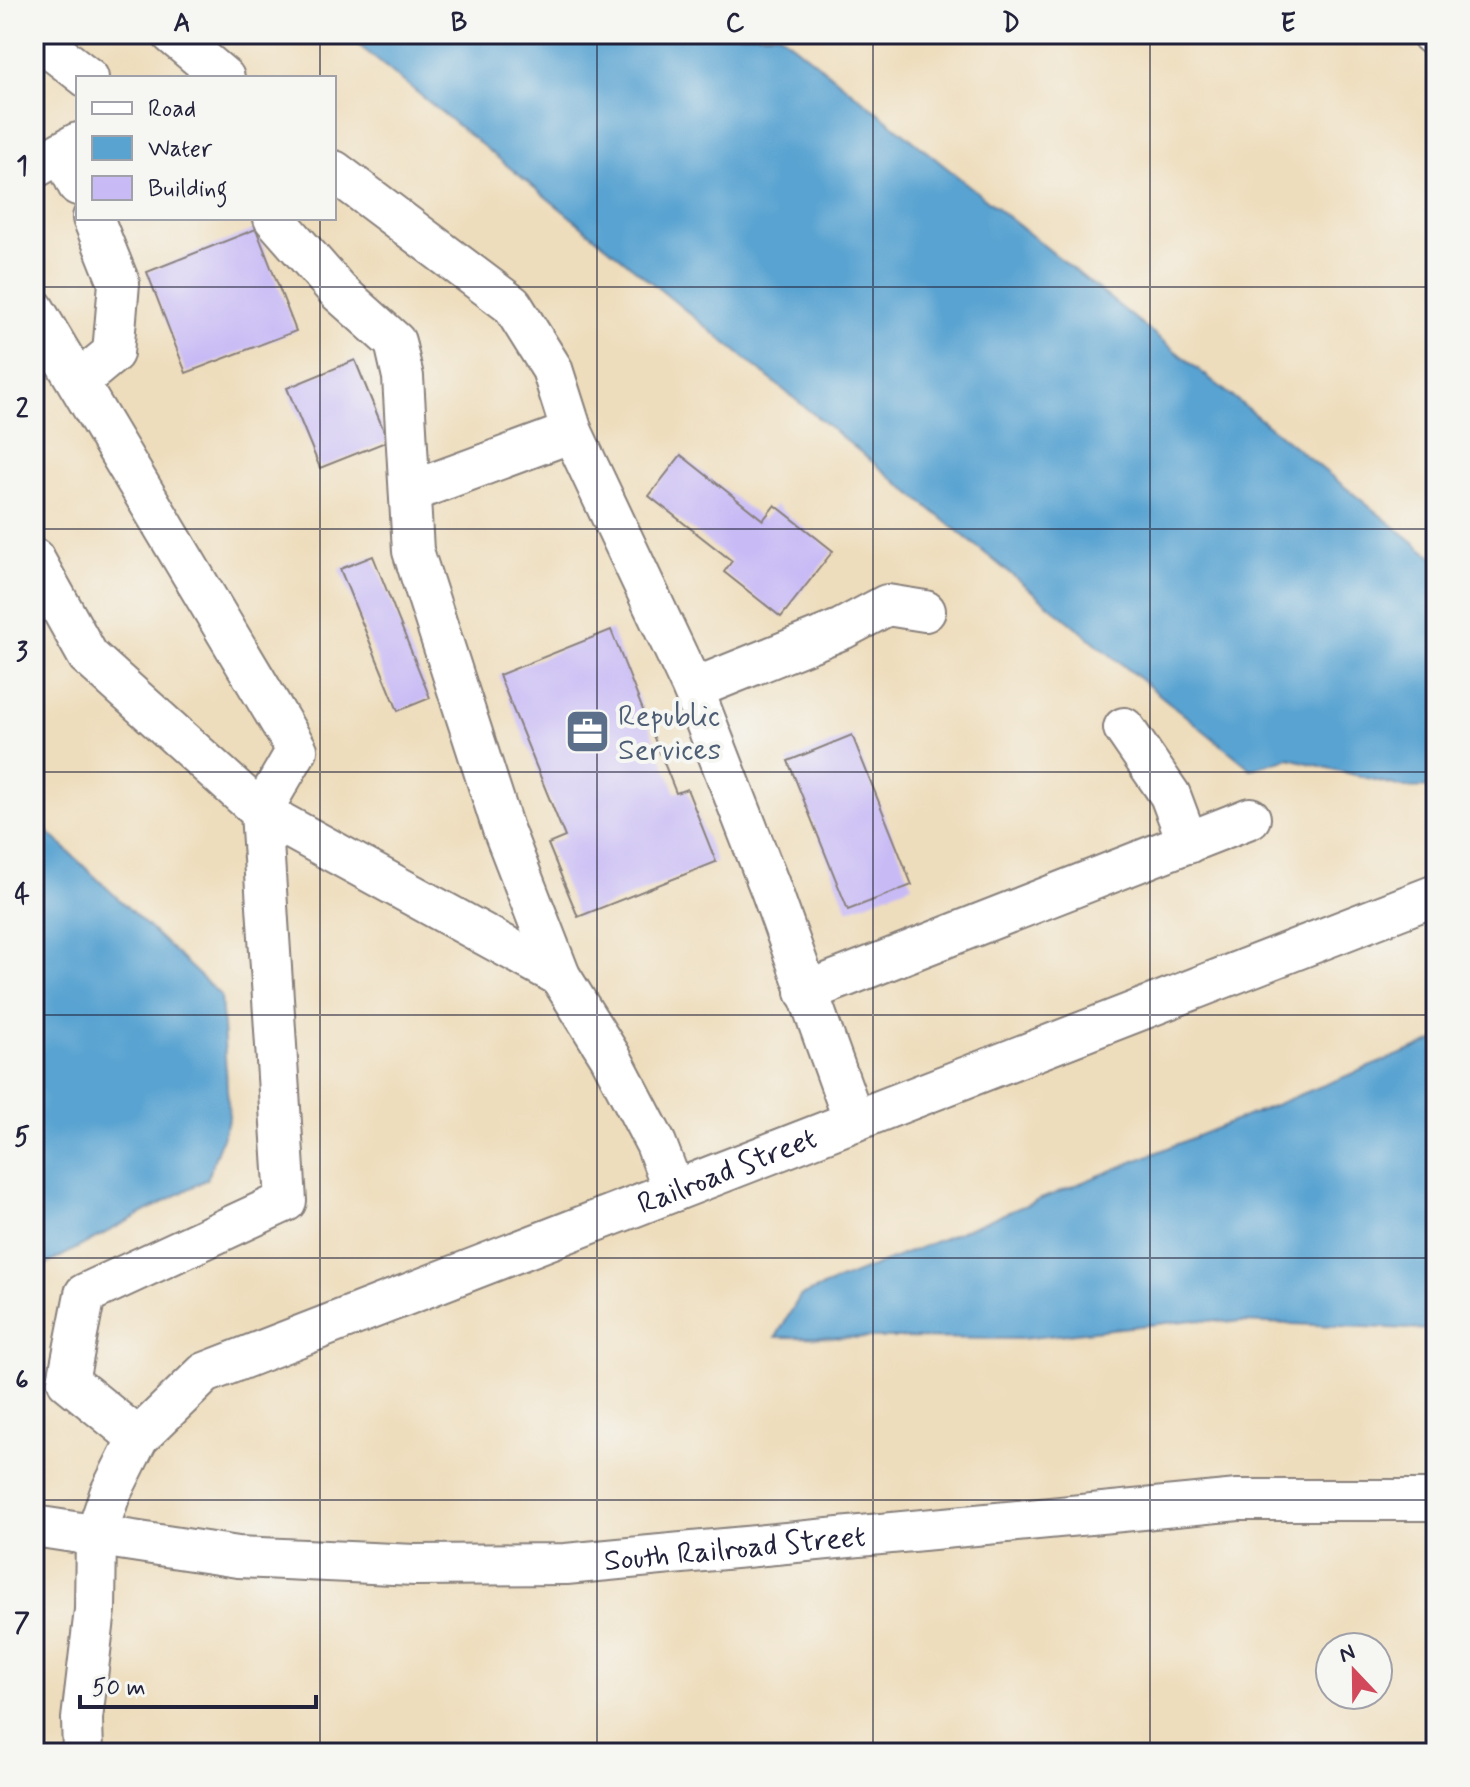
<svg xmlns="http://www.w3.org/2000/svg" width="1470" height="1787" font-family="Mynerve,sans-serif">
<rect width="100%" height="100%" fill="#f6f6f2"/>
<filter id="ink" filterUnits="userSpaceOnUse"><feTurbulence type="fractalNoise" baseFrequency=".0125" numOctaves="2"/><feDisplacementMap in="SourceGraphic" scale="16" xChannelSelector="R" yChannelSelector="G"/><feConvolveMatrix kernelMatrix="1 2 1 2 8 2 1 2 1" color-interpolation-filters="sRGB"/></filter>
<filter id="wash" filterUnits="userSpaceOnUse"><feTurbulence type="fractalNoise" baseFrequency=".006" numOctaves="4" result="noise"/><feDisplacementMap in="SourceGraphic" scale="32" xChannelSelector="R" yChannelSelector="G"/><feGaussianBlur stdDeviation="1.8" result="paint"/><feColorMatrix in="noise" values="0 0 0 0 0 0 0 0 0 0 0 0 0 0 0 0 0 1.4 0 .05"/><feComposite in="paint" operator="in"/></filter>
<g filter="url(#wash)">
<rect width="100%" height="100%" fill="#eeddbc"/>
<path fill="#59a3d1" stroke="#3e6286" stroke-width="2" d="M345,34H780L1436,560V787L1406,788L1289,758L1251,769Z
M34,819L221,996L229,1118L207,1179L34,1271Z
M1436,1040V1330L1193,1320L1021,1339L776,1337L800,1296Z"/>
<g id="blocks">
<path fill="#c8baf5" d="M256,229L296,331L186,373L147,272Z
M355,360L388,441L320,468L287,388Z
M681,455L763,520L775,505L833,551L781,617L724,572L732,561L649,496Z
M373,556L430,698L398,711L340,569Z
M611,630L676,793L687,789L716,862L578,917L548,844L565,837L499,675Z
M852,735L912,885L848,910L788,761Z"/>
</g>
</g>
<g filter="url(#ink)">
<use href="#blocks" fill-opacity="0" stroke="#88807c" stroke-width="2"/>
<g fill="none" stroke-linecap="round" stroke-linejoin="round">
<defs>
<g id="minor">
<path d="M172,34L224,78"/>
<path d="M1432,34L1436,37"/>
<path d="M34,36L88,78"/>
<path d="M62,152L78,185"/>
<path d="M34,168L78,143"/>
<path d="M334,171L512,305L552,369L572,432L693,689L771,890L854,1121"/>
<path d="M274,218L339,292L395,342L403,377L413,551L503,829L560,976L610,1056L656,1144L674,1191"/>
<path d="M34,309L297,750L261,812L560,976"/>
<path d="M78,382L113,353L119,283L93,218"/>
<path d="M410,492L572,432"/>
<path d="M34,559L88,656L261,812L286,1201L85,1294L68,1381L138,1438"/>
<path d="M693,689L842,629L887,605L925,611"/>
<path d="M1124,728L1170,795L1188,843"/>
<path d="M806,992L1250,818"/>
<path id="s1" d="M34,1526L238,1557L415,1565L566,1564L1238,1500H1436"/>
<path id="s2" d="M83,1753L82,1719L95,1610L96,1535L110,1494L138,1438L205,1373L1436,895"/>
</g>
</defs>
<use href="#minor" stroke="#88807c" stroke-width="44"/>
<use href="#minor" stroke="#fff" stroke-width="40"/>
</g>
</g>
<path fill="none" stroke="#22223b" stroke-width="2" stroke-opacity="0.55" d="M320,34V78M597,34V1753M873,34V1753M1150,34V1753M320,218V1753M34,287H1436M34,529H1436M34,772H1436M34,1015H1436M34,1258H1436M34,1500H1436"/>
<defs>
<symbol id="office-square" viewBox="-11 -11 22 22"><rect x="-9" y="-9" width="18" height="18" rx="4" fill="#5c6f8a" stroke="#f6f6f2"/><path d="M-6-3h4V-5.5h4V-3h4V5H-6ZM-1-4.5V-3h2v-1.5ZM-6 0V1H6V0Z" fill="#fff"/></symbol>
</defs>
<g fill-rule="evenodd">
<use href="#office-square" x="562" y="706" width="51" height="51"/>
</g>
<g text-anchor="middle" stroke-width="8" stroke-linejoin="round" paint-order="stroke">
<g font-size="30" fill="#4e5e75" stroke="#f6f6f2" text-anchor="start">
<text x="618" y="725">Republic<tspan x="618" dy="34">Services</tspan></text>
</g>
<g font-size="30" fill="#22223b" stroke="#f6f6f2">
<text dy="10" stroke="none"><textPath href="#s2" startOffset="978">Railroad Street</textPath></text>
<text dy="10" stroke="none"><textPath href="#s1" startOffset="704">South Railroad Street</textPath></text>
</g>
</g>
<rect width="1470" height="1787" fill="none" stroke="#f6f6f2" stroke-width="88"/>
<rect x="76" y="76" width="260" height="144" fill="#f6f6f2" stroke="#a1a1a9" stroke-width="2"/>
<rect x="92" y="102" width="40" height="12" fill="#ffffff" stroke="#a1a1a9" stroke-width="2"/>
<text x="148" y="116" font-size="24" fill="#22223b">Road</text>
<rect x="92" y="136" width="40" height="24" fill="#59a3d1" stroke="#a1a1a9" stroke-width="2"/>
<text x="148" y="156" font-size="24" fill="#22223b">Water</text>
<rect x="92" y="176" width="40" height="24" fill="#c8baf5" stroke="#a1a1a9" stroke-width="2"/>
<text x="148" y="196" font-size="24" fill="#22223b">Building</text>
<g transform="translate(1354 1671) rotate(338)"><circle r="38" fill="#f6f6f2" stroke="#a1a1a9" stroke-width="2"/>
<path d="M0-6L14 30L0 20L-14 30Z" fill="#d1495b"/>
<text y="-12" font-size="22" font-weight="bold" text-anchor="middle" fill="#22223b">N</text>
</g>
<path d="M80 1695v12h236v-12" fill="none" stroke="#22223b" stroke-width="4"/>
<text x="92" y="1695" font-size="24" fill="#22223b" stroke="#f6f6f2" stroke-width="6" paint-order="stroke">50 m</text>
<rect x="44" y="44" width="1382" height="1699" fill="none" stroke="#22223b" stroke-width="3"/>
<g font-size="26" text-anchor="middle" font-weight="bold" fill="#22223b">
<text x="182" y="31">A</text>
<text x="459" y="31">B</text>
<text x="735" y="31">C</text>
<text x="1011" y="31">D</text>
<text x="1288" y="31">E</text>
<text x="22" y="174">1</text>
<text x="22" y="417">2</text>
<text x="22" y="660">3</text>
<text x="22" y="903">4</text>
<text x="22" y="1145">5</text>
<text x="22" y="1388">6</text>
<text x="22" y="1631">7</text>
</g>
</svg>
